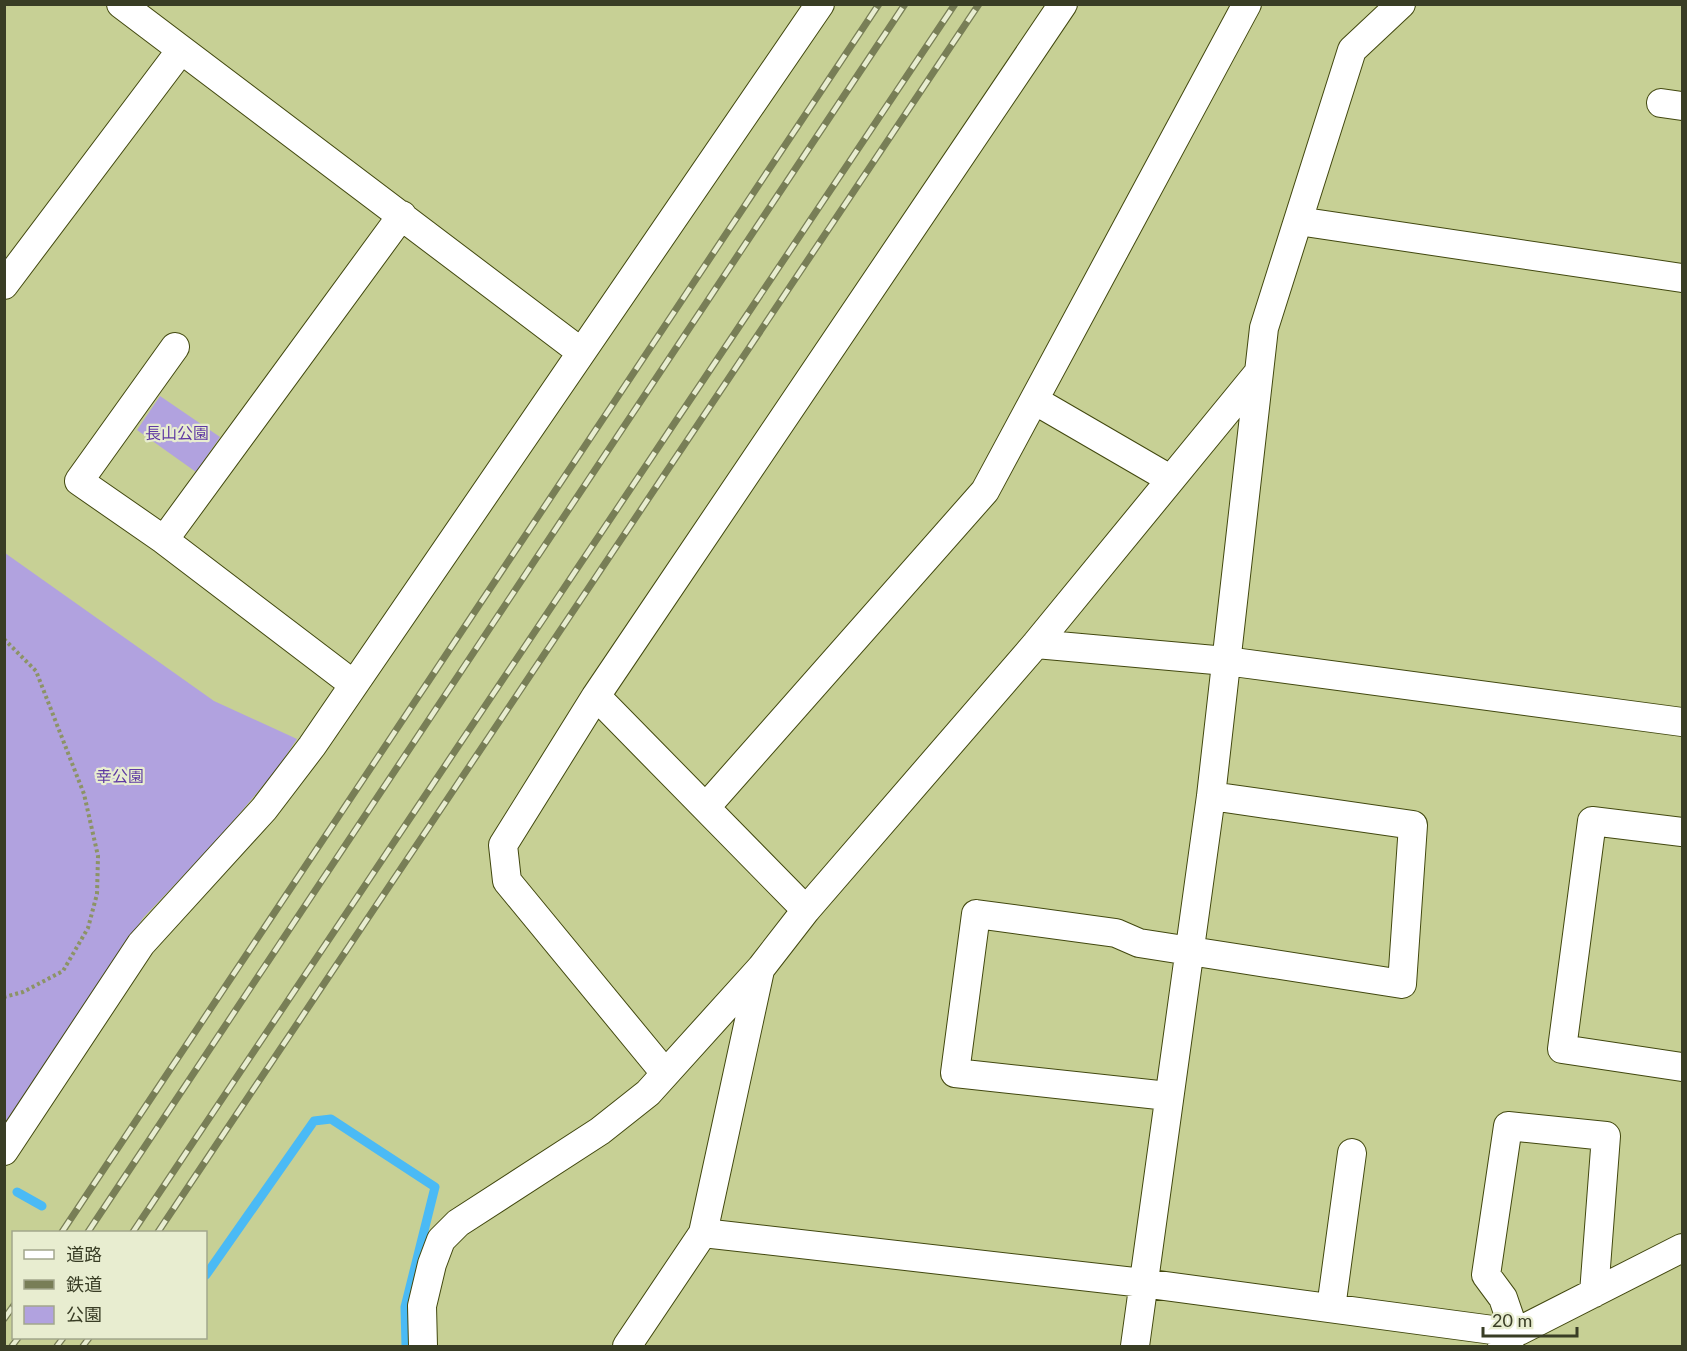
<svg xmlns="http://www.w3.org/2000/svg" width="1687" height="1351" font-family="Lato,'Noto Sans JP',sans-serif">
<rect width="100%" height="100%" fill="#c7d095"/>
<path fill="#b1a2df" d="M160,396L220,437L196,472L137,430Z
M5,553L214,701L297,739L277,769L219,838L143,918L5,1129Z"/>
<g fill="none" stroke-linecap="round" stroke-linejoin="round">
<path stroke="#4abaf5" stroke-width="9" d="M17,1192L42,1206
M206,1275L314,1121L331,1119L435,1187L405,1307L406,1346"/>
<defs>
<path id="minor" d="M121,4L581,352
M1661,103L1682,106
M1298,221L1682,278
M4,285L181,50
M1034,400L1170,479
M164,540L79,481L175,347
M1036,644L1226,661L1682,722
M353,684L164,540L402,215
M596,696L806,910
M706,807L985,491L1247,4
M1682,832L1592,821L1562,1049L1682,1067
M665,1073L507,881L503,845L596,696L1063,4
M1168,1096L955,1073L976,914L1116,933L1139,943L1402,984L1413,825L1211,796
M4,1151L141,944L264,809L312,746L820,4
M703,1233L1143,1283L1515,1333L1503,1298L1486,1275L1508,1126L1606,1136L1594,1293
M1331,1308L1352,1153
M423,1346L422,1306L432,1264L441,1240L458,1223L600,1131L648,1093L761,968L806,910L1036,644L1259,372
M627,1346L703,1233L760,970
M1135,1346L1211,796L1264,328L1352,50L1401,4
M1502,1346L1515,1333L1682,1248"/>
</defs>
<use href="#minor" stroke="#42480f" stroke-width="30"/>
<path stroke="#8c9366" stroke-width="4" stroke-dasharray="3 3" stroke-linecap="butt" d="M4,639L36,671L84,794L98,856L97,894L88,928L63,971L23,992L4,997"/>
<use href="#minor" stroke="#fff" stroke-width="28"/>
<defs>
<path id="rail" d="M62,1232L879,4
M88,1232L905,4
M133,1232L955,4
M158,1232L979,4
M4,1319L14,1305
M12,1346L18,1338
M57,1346L63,1338
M83,1346L89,1338"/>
</defs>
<use href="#rail" stroke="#787e56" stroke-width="7"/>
<use href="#rail" stroke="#e8edd0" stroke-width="4.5" stroke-dasharray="14" stroke-linecap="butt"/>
</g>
<g text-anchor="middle" stroke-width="4.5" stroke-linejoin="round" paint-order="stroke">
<g font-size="16" fill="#5f3aa3" stroke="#e8edd0">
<text x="177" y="439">長山公園</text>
<text x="120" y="782">幸公園</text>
</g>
</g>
<rect width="1687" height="1351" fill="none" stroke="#393d25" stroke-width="12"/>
<rect x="12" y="1231" width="195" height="108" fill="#e8edd0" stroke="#a2a78c" stroke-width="1.5"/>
<rect x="24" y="1250" width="30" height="9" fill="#ffffff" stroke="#a2a78c" stroke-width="1.5"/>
<text x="66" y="1261" font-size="18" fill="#393d25">道路</text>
<rect x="24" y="1280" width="30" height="9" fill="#787e56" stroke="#a2a78c" stroke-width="1.5"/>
<text x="66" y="1291" font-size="18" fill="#393d25">鉄道</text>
<rect x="24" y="1306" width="30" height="18" fill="#b1a2df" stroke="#a2a78c" stroke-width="1.5"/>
<text x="66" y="1321" font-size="18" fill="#393d25">公園</text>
<path d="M1483 1327v9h94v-9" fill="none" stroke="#393d25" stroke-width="3"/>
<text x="1492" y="1327" font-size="18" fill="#393d25" stroke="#e8edd0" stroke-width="4.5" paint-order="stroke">20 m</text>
</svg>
